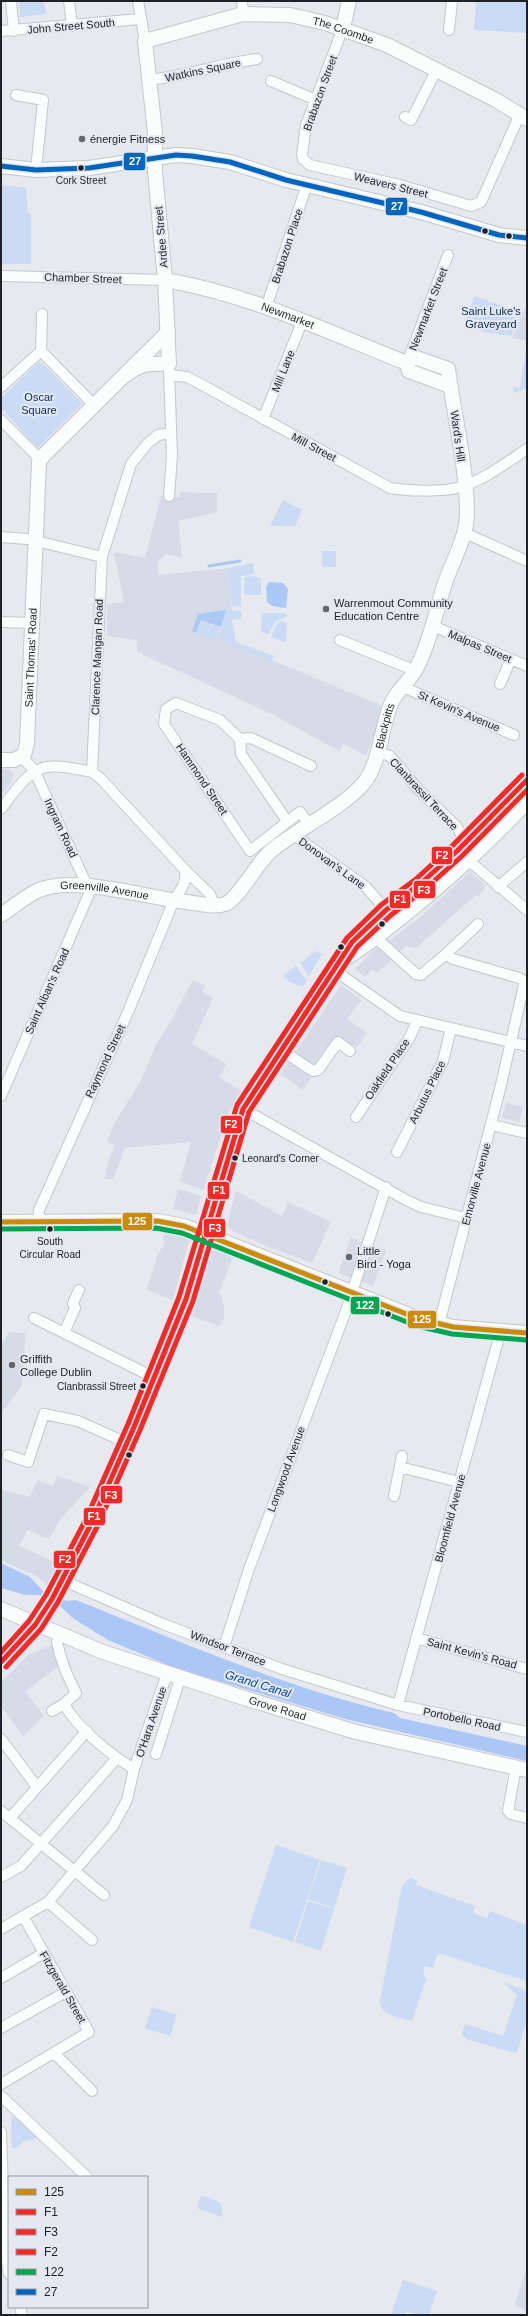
<svg xmlns="http://www.w3.org/2000/svg" width="528" height="2316" font-family="Arial,sans-serif">
<rect width="100%" height="100%" fill="#e6e9ee"/>
<path fill="#d5dce7" d="M527,304V341L512,338Z
M180,492L217,493V512L178,521L182,557L166,554L158,562V575L229,568L232,611L226,610L218,638L385,707L366,756L344,744L339,751L274,715L144,655L137,651V640L107,636V604L124,602L114,552L145,558L161,496L180,497Z
M1,768L9,769L14,774L11,782L1,795Z
M470,872L486,885L478,897L476,895L416,948L406,946L377,973L373,969L365,977L355,969L378,946L389,941L419,918Z
M193,980L205,986L202,992L213,998L192,1044L226,1064L219,1077L241,1091L230,1110L203,1190L180,1181L191,1142L125,1148L113,1179H105L107,1164L115,1145L107,1141L114,1124L140,1082L156,1045L171,1021Z
M341,985L361,1000L347,1019L367,1033L357,1047L336,1036L303,1090L280,1074Z
M506,1103L523,1107L519,1122L502,1118Z
M178,1189L201,1196L196,1215L173,1209Z
M236,1191L282,1216L288,1202L331,1222L312,1263L266,1246L231,1230L227,1226Z
M165,1230L190,1237L173,1300L147,1290L157,1256L165,1242L163,1238Z
M351,1238L386,1250L373,1286L338,1273Z
M214,1247L234,1255L219,1292L224,1305V1318L219,1326L192,1316Z
M26,1328L22,1385L1,1414V1346L9,1332L25,1333Z
M57,1476L90,1487L62,1517L49,1539L28,1530L19,1546L51,1560L56,1568L47,1584L34,1575L1,1560V1490L30,1497L37,1480L53,1486Z
M49,1646L55,1648L61,1665L25,1691L44,1716L23,1736L1,1706V1682L28,1655Z
M527,2267V2311L515,2305Z"/>
<path fill="#cadbf5" d="M19,1H44L46,14L20,17Z
M476,1H527V33L474,30Z
M1,185L26,188L28,213H31V264H1Z
M474,296L508,308L507,315L519,319L511,336L482,332V329L465,323Z
M527,344V388L515,393L513,390V387L520,388Z
M39,362L42,363L82,403L81,405L40,446L37,447L1,408V398Z
M283,500L302,510L295,526H270Z
M322,551H336V567H322Z
M253,563L254,574L241,576V607L232,606L229,568Z
M255,576L261,579V595H247L244,593L245,577Z
M226,610L241,611V619L232,620L236,642L274,656L272,661L218,638Z
M262,613H284L288,616L276,621L268,634L261,632Z
M281,621L287,622L286,640L284,642L271,637L277,624Z
M202,622L219,628L214,640L196,633Z
M316,951L322,954L309,976L300,963Z
M296,966L307,981L303,987L290,982L283,976Z
M276,1845L320,1860L293,1942L249,1927Z
M321,1860L347,1868L334,1908L308,1899Z
M410,1878L417,1881L416,1885L475,1906L473,1913L487,1918L490,1911L527,1925V1981L438,1953L433,1968L425,1966L423,1974L426,1979L412,2021C401,2018 378,2015 380,2001L401,1890L404,1883Z
M308,1901L334,1909L321,1951L295,1942Z
M503,1982L527,1991V2021L517,2052L514,2053L466,2039L462,2034L465,2024L503,2036L517,1995Z
M152,2007L177,2015L170,2036L145,2028Z
M13,2116L36,2135L35,2139L24,2141L15,2149L12,2147L11,2120Z
M201,2195L219,2202L222,2207V2217L197,2208Z
M403,2280L437,2291L429,2315H417L406,2311L404,2315H391Z"/>
<path fill="#abc9f7" d="M269,582L283,583L288,589L286,608L272,606L267,602L266,587Z
M226,610L221,627L201,620L196,633L192,631L198,614Z"/>
<path fill="#aac7f6" d="M1,1563L30,1577L43,1591L67,1601L76,1600C181,1642 284,1687 394,1713L400,1718L527,1746V1761L349,1720L175,1668L108,1640L74,1619L61,1607L39,1595H25L1,1588Z"/>
<g fill="none" stroke-linecap="round" stroke-linejoin="round">
<path stroke="#aac7f6" stroke-width="3" d="M209,566L240,561"/>
<defs>
<path id="street" d="M11,1L14,31
M69,1L72,26
M138,1L145,41
M242,1L243,14
M343,28L306,125L302,155L303,159L310,165L400,185L471,206L481,202L520,114
M449,30L452,1
M1,31L140,19
M149,80C186,76 220,64 257,59
M271,81L316,100
M16,95L43,100L36,170
M405,117L411,120L437,69
M1,276L165,280
M266,308L307,184
M41,351L42,314
M407,363L448,255
M170,375L187,377L195,381L390,488C408,491 440,492 457,488C483,481 506,463 527,449
M1,387L41,351L94,405
M263,419L302,322
M1,420L40,459
M171,433L158,435L148,443L131,464L102,557L92,772L101,779L185,870L210,894L214,905
M169,496L172,456L169,370
M465,533L527,561
M1,537L28,539L102,557
M1,622L32,623
M433,626L527,666
M340,640L416,671
M500,684L511,659
M403,687L514,735
M240,739L241,754L287,821
M378,752L390,756L418,789L457,827L465,842
M22,757L34,770L85,881L86,886
M1,809C34,766 36,760 92,772
M309,824L300,812L250,851L164,724L166,709L176,703L220,720L240,739L251,738L311,766
M294,835L366,887L386,910
M468,860L527,910
M498,887L527,862
M376,938L416,974L421,975L446,954
M334,970L400,1016L527,1046
M281,1050L313,1071L318,1070L338,1042L350,1051
M1,1096L92,887
M243,1109L408,1201L421,1207L466,1218
M356,1117L410,1037L417,1021
M491,1125L527,1133
M397,1152L443,1061L451,1029
M38,1222L39,1210L128,1012L174,900C181,890 187,882 185,870
M34,1318L155,1378
M439,1324L500,1089L524,985V981L519,978L453,959L446,954L478,924
M64,1333L75,1308L73,1303L79,1290
M8,1455L28,1462L44,1414L78,1421L127,1443
M400,1467L459,1482
M394,1496L402,1456
M62,1580L163,1624L282,1669L398,1705L527,1732
M62,1635L57,1642C61,1662 67,1675 76,1693L64,1704C77,1728 111,1755 134,1769
M416,1638L527,1669
M224,1647L249,1569L347,1308L386,1187
M398,1705L501,1330
M52,1711L64,1704
M1,1739L37,1787
M156,1754L180,1679
M516,1767L508,1811L511,1814L527,1818
M1,1811L104,1895
M10,1818L87,1731
M1,1877L21,1866L117,1758
M48,1902L92,1940
M1,1929L48,1902L113,1826L127,1800L134,1769L167,1674
M1,1978L44,1953
M1,2028L66,1992
M55,2054L92,2091
M1,2084L89,2032L23,1916
M1,2096L87,2177
M1,2132L5,2249L9,2274
M20,2307L22,2315"/>
<g id="secondary">
<path d="M343,28L349,1"/>
<path d="M1,166L36,170L89,168L176,155L192,156L230,162L286,180L421,212L499,235L527,238"/>
<path id="s1" d="M165,280C249,294 328,332 407,363"/>
<path d="M407,363L409,371L450,386"/>
<path id="s2" d="M126,375C140,363 151,363 169,364L165,280L155,171V133L145,41L243,14L290,15L325,23L387,45L494,99L527,119"/>
<path id="s3" d="M1,760H14L24,755L27,743L39,462L44,455L168,332"/>
<path id="s4" d="M1,915C13,907 25,897 37,891C72,874 147,898 186,902C197,903 214,908 225,904C238,900 258,861 272,850C299,828 341,809 363,784C380,764 381,728 391,704C397,689 412,680 418,665C431,639 436,611 445,583C453,559 468,536 467,510C466,463 454,415 448,369L414,357L407,363"/>
<path d="M341,961C364,948 383,932 403,916C447,881 488,843 527,802"/>
<path d="M1,1222L157,1221L184,1226L205,1234L419,1319L453,1327L527,1333"/>
<path id="s5" d="M1,1609L103,1652L241,1697L356,1732L527,1770"/>
<path d="M1,1662L35,1625L52,1599L91,1524L134,1427L186,1299L243,1109L352,942L386,910L420,884L457,851L527,780"/>
</g>
</defs>
<use href="#street" stroke="#c4c7cb" stroke-width="12"/>
<use href="#secondary" stroke="#c4c7cb" stroke-width="16"/>
<use href="#street" stroke="#fbfcfc" stroke-width="10"/>
<use href="#secondary" stroke="#fbfcfc" stroke-width="14"/>
<defs>
<path id="bus-1" d="M1,1222L157,1221L184,1226L419,1319L453,1327L527,1333"/>
<path id="bus-2" d="M1,1662L35,1625L52,1599L91,1524L134,1427L186,1299L243,1109L352,942L386,910L420,884L457,851L527,780"/>
<path id="bus-3" d="M6,1667L41,1629L58,1602L97,1527L140,1430L193,1301L249,1112L357,947L391,915L425,889L462,856L527,790"/>
<path id="bus-4" d="M1,1652L29,1621L46,1595L85,1521L128,1424L179,1297L237,1105L347,938L381,905L416,879L452,846L522,775"/>
<path id="bus-5" d="M1,1229L156,1228L182,1233L417,1326L452,1334L526,1340"/>
<path id="bus-6" d="M1,166L36,170L89,168L176,155L192,156L230,162L286,180L421,212L499,235L527,238"/>
</defs>
<use href="#bus-1" stroke="#e3e8f1" stroke-width="8"/>
<use href="#bus-2" stroke="#e3e8f1" stroke-width="8"/>
<use href="#bus-3" stroke="#e3e8f1" stroke-width="8"/>
<use href="#bus-4" stroke="#e3e8f1" stroke-width="8"/>
<use href="#bus-5" stroke="#e3e8f1" stroke-width="8"/>
<use href="#bus-6" stroke="#e3e8f1" stroke-width="8"/>
<use href="#bus-1" stroke="#cc8b07" stroke-width="5"/>
<use href="#bus-2" stroke="#f52a26" stroke-width="5"/>
<use href="#bus-3" stroke="#f52a26" stroke-width="5"/>
<use href="#bus-4" stroke="#f52a26" stroke-width="5"/>
<use href="#bus-5" stroke="#00a651" stroke-width="5"/>
<use href="#bus-6" stroke="#0065bd" stroke-width="5"/>
</g>
<g fill="#65676b" stroke="#e3e8f1" stroke-width="1.5">
<circle cx="82" cy="139" r="4"/>
<circle cx="326" cy="609" r="4"/>
<circle cx="349" cy="1257" r="4"/>
<circle cx="12" cy="1365" r="4"/>
</g>
<g fill="#1f2124" stroke="#e3e8f1" stroke-width="1.5">
<circle cx="81" cy="168" r="3.5"/>
<circle cx="485" cy="231" r="3.5"/>
<circle cx="509" cy="236" r="3.5"/>
<circle cx="382" cy="924" r="3.5"/>
<circle cx="341" cy="947" r="3.5"/>
<circle cx="235" cy="1158" r="3.5"/>
<circle cx="50" cy="1229" r="3.5"/>
<circle cx="325" cy="1282" r="3.5"/>
<circle cx="388" cy="1314" r="3.5"/>
<circle cx="143" cy="1386" r="3.5"/>
<circle cx="129" cy="1455" r="3.5"/>
</g>
<g text-anchor="middle" stroke-width="4" stroke-linejoin="round" paint-order="stroke">
<g font-size="10" fill="#1f2124" stroke="#e3e8f1">
<text x="81" y="184">Cork Street</text>
<text x="242" y="1162" text-anchor="start">Leonard's Corner</text>
<text x="50" y="1245">South<tspan x="50" dy="13">Circular Road</tspan></text>
<text x="136" y="1390" text-anchor="end">Clanbrassil Street</text>
</g>
<g font-size="11" fill="#1f2124" stroke="#e3e8f1">
<text transform="translate(71 26) rotate(-5)" y="4">John Street South</text>
<text dy="4" stroke="none"><textPath href="#s2" startOffset="574">The Coombe</textPath></text>
<text transform="translate(203 70) rotate(-12)" y="4">Watkins Square</text>
<text transform="translate(320 93) rotate(-70)" y="4">Brabazon Street</text>
<text transform="translate(391 185) rotate(14)" y="4">Weavers Street</text>
<text transform="translate(161 237) rotate(-95)" y="4">Ardee Street</text>
<text transform="translate(287 246) rotate(-72)" y="4">Brabazon Place</text>
<text transform="translate(83 278) rotate(2)" y="4">Chamber Street</text>
<text transform="translate(428 309) rotate(-69)" y="4">Newmarket Street</text>
<text dy="4" stroke="none"><textPath href="#s1" startOffset="128">Newmarket</textPath></text>
<text transform="translate(283 371) rotate(-68)" y="4">Mill Lane</text>
<text transform="translate(458 436) rotate(82)" y="4">Ward's Hill</text>
<text transform="translate(314 447) rotate(28)" y="4">Mill Street</text>
<text transform="translate(480 646) rotate(23)" y="4">Malpas Street</text>
<text transform="translate(97 657) rotate(-88)" y="4">Clarence Mangan Road</text>
<text dy="4" stroke="none"><textPath href="#s3" startOffset="122">Saint Thomas' Road</textPath></text>
<text transform="translate(459 711) rotate(23)" y="4">St Kevin's Avenue</text>
<text dy="4" stroke="none"><textPath href="#s4" startOffset="481">Blackpitts</textPath></text>
<text transform="translate(202 779) rotate(56)" y="4">Hammond Street</text>
<text transform="translate(424 794) rotate(47)" y="4">Clanbrassil Terrace</text>
<text transform="translate(61 828) rotate(65)" y="4">Ingram Road</text>
<text transform="translate(332 863) rotate(36)" y="4">Donovan's Lane</text>
<text dy="4" stroke="none"><textPath href="#s4" startOffset="112">Greenville Avenue</textPath></text>
<text transform="translate(47 991) rotate(-66)" y="4">Saint Alban's Road</text>
<text transform="translate(105 1061) rotate(-65)" y="4">Raymond Street</text>
<text transform="translate(387 1069) rotate(-56)" y="4">Oakfield Place</text>
<text transform="translate(427 1092) rotate(-64)" y="4">Arbutus Place</text>
<text transform="translate(476 1184) rotate(-75)" y="4">Emorville Avenue</text>
<text transform="translate(286 1469) rotate(-70)" y="4">Longwood Avenue</text>
<text transform="translate(450 1518) rotate(-75)" y="4">Bloomfield Avenue</text>
<text transform="translate(228 1648) rotate(21)" y="4">Windsor Terrace</text>
<text transform="translate(472 1653) rotate(15)" y="4">Saint Kevin's Road</text>
<text dy="4" stroke="none"><textPath href="#s5" startOffset="294">Grove Road</textPath></text>
<text transform="translate(462 1719) rotate(12)" y="4">Portobello Road</text>
<text transform="translate(151 1722) rotate(-71)" y="4">O'Hara Avenue</text>
<text transform="translate(63 1987) rotate(60)" y="4">Fitzgerald Street</text>
</g>
<g font-size="11" fill="#1f2124" stroke="#e3e8f1" text-anchor="start">
<text x="90" y="143">énergie Fitness</text>
<text x="334" y="607">Warrenmout Community<tspan x="334" dy="13">Education Centre</tspan></text>
<text x="357" y="1255">Little<tspan x="357" dy="13">Bird - Yoga</tspan></text>
<text x="20" y="1363">Griffith<tspan x="20" dy="13">College Dublin</tspan></text>
</g>
<g font-size="11" fill="#0a2a5b" stroke="#e3e8f1">
<text x="491" y="315">Saint Luke's<tspan x="491" dy="13">Graveyard</tspan></text>
<text x="39" y="401">Oscar<tspan x="39" dy="13">Square</tspan></text>
</g>
<g font-size="12" font-style="italic" fill="#00449e" stroke="#e3e8f1">
<text transform="translate(258 1684) rotate(17)" y="4">Grand Canal</text>
</g>
</g>
<g stroke="#e3e8f1" stroke-width="1.5">
<rect x="123" y="152" width="23" height="19" rx="4" fill="#0065bd"/>
<rect x="385" y="197" width="23" height="19" rx="4" fill="#0065bd"/>
<rect x="431" y="846" width="22" height="19" rx="4" fill="#f52a26"/>
<rect x="413" y="880" width="23" height="19" rx="4" fill="#f52a26"/>
<rect x="389" y="890" width="22" height="19" rx="4" fill="#f52a26"/>
<rect x="220" y="1115" width="23" height="19" rx="4" fill="#f52a26"/>
<rect x="207" y="1181" width="23" height="19" rx="4" fill="#f52a26"/>
<rect x="122" y="1212" width="31" height="19" rx="4" fill="#cc8b07"/>
<rect x="203" y="1218" width="23" height="20" rx="4" fill="#f52a26"/>
<rect x="350" y="1296" width="30" height="19" rx="4" fill="#00a651"/>
<rect x="407" y="1310" width="30" height="19" rx="4" fill="#cc8b07"/>
<rect x="100" y="1485" width="23" height="19" rx="4" fill="#f52a26"/>
<rect x="83" y="1507" width="23" height="19" rx="4" fill="#f52a26"/>
<rect x="53" y="1550" width="23" height="19" rx="4" fill="#f52a26"/>
</g>
<g font-size="11" text-anchor="middle" font-weight="bold" fill="#fff">
<text x="135" y="165">27</text>
<text x="397" y="210">27</text>
<text x="442" y="859">F2</text>
<text x="424" y="894">F3</text>
<text x="400" y="903">F1</text>
<text x="231" y="1128">F2</text>
<text x="219" y="1194">F1</text>
<text x="137" y="1225">125</text>
<text x="215" y="1232">F3</text>
<text x="365" y="1309">122</text>
<text x="422" y="1323">125</text>
<text x="111" y="1499">F3</text>
<text x="94" y="1520">F1</text>
<text x="65" y="1563">F2</text>
</g>
<rect width="528" height="2316" fill="none" stroke="#1f2124" stroke-width="4"/>
<rect x="8" y="2176" width="140" height="132" fill="#e3e8f1" stroke="#95989f"/>
<rect x="16" y="2189" width="20" height="6" fill="#cc8b07" stroke="#95989f"/>
<text x="44" y="2196" font-size="12" fill="#1f2124">125</text>
<rect x="16" y="2209" width="20" height="6" fill="#f52a26" stroke="#95989f"/>
<text x="44" y="2216" font-size="12" fill="#1f2124">F1</text>
<rect x="16" y="2229" width="20" height="6" fill="#f52a26" stroke="#95989f"/>
<text x="44" y="2236" font-size="12" fill="#1f2124">F3</text>
<rect x="16" y="2249" width="20" height="6" fill="#f52a26" stroke="#95989f"/>
<text x="44" y="2256" font-size="12" fill="#1f2124">F2</text>
<rect x="16" y="2269" width="20" height="6" fill="#00a651" stroke="#95989f"/>
<text x="44" y="2276" font-size="12" fill="#1f2124">122</text>
<rect x="16" y="2289" width="20" height="6" fill="#0065bd" stroke="#95989f"/>
<text x="44" y="2296" font-size="12" fill="#1f2124">27</text>
</svg>
